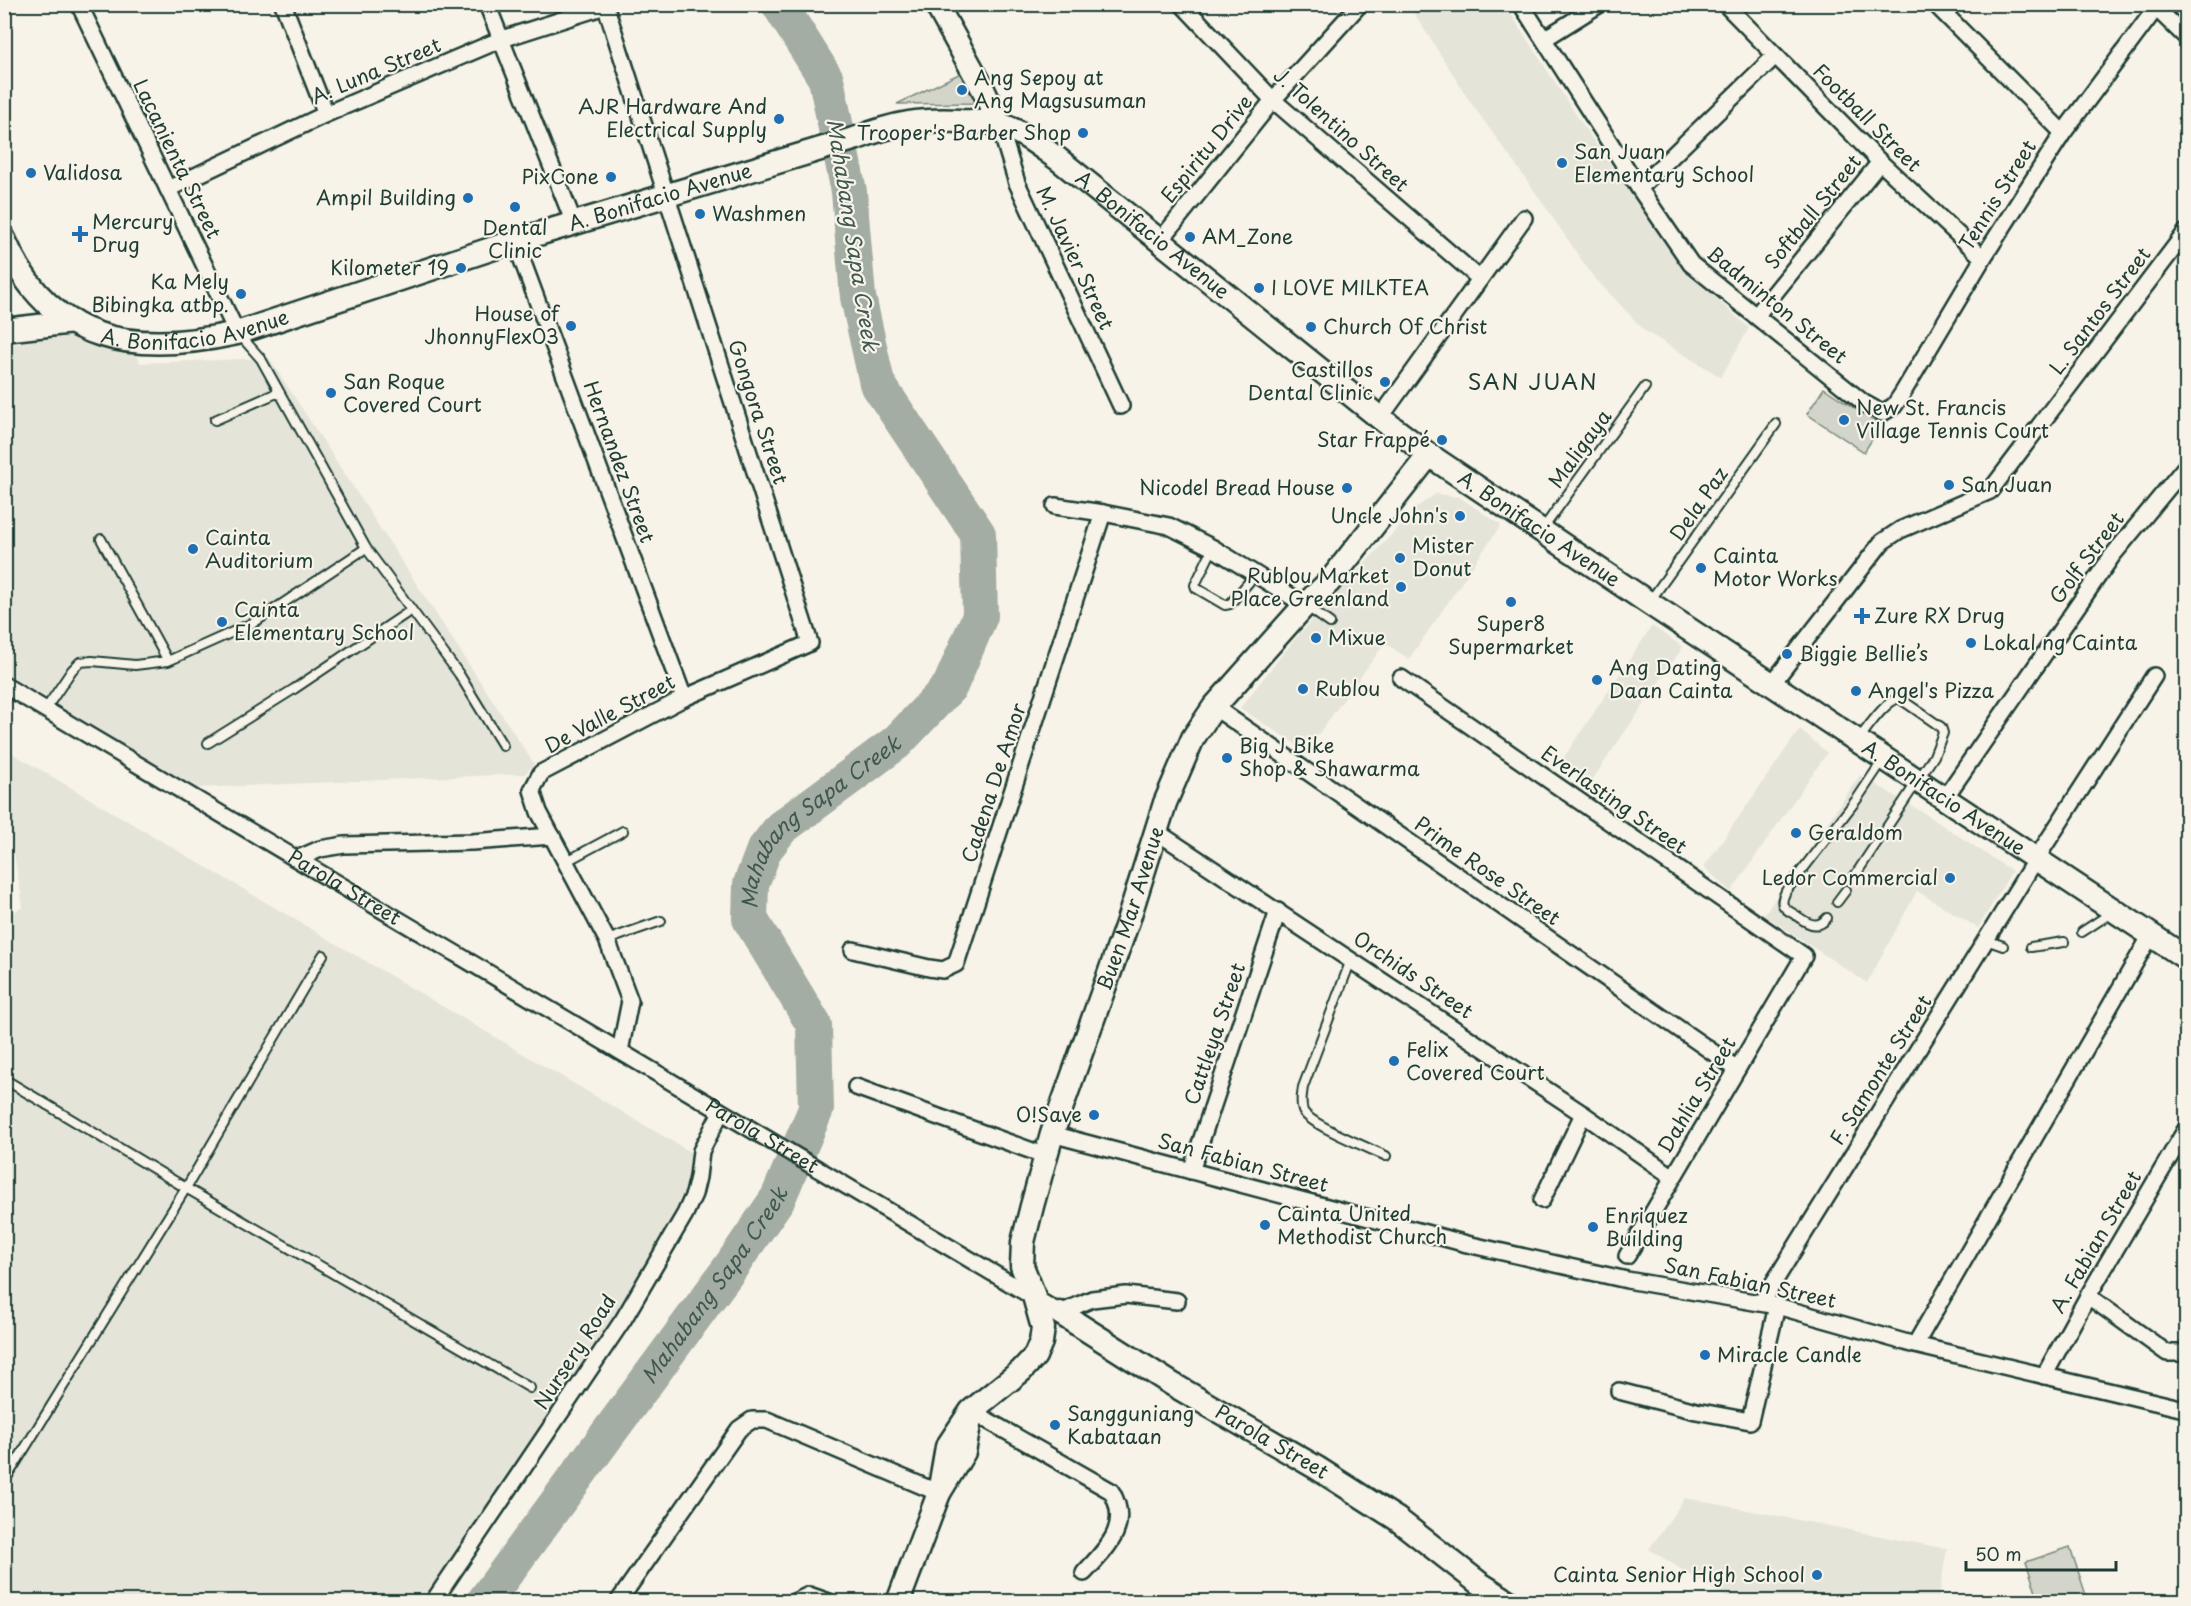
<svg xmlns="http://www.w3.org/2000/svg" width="2191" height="1606" font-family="'Playpen Sans',sans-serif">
<rect width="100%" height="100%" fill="#f7f3e8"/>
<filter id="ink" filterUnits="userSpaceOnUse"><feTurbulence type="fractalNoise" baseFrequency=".0167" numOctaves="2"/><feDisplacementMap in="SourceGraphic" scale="12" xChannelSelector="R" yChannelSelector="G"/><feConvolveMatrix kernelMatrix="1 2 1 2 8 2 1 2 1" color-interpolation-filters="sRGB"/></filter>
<g filter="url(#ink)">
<path fill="#e5e4d9" d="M1409,5H1505L1586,130L1684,269L1749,328L1721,377L1645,331L1592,275L1538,196L1469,100Z
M68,333L136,349L140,363L269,358L534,764L525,774L197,788L5,673V346Z
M1436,494L1459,497L1501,525L1409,659L1385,643L1306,751L1240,708L1294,640L1417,507Z
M1652,626L1683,647L1590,783L1560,763Z
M1800,729L1827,753L1731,892L1704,867Z
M5,749L692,1153L683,1210L616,1326L426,1601H5L4,917L23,907L5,800Z
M1860,775L1924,813L2012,871L1978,928L1917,891L1867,983L1764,915Z
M1685,1498L1947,1549L1938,1601H1732L1649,1549Z"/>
<path fill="#d3d5ca" stroke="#79897f" stroke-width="1.5" d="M963,72L979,103L897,104Z
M1824,388L1881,426L1864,452L1807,414Z
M2070,1547L2088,1601H2039L2026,1562Z"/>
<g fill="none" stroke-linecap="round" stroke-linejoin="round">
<path stroke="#a4ada3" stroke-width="36" id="s1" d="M484,1602L730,1268L778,1198L816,1109L814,1025L750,919L751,884L764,850L781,828L897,742L950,686L980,616L978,534L877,383L858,297L849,192L826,79L779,4"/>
<defs>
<path id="lane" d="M239,334L261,359L366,548L459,674L503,746
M215,420L279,392
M1542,530L1645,387
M101,539L168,661
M1213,548L1195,585L1196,588L1225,605L1230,604L1255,575
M1650,601L1776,424
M1306,606L1330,623
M45,710L72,670L80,662L92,661L135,665L168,661L255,622L366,548
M208,743L294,689L410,611
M565,862L623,831
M1854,877L1934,756L1943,733L1941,727L1899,698C1885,701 1867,729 1858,740
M1837,902L1846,890
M1827,918C1817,931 1805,922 1794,914C1790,912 1785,909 1783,905C1781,900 1784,896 1786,891L1857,799L1883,760
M2082,932L2111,913
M607,940L661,921
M1986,940L2003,946
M2031,947L2064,942
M1351,960L1303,1087C1302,1095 1300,1103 1303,1111C1310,1125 1369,1148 1386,1156
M4,1079L186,1188L530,1388
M4,1482L186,1188L323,955"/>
<g id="street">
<path d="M79,4L237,333"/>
<path d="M283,4L326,114"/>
<path d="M487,4L574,223"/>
<path d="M605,4L810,643L684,698L541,773L532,790L539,812L607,940L630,1001L620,1051"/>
<path d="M1182,4L1273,100L1480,279"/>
<path d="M1521,4L1639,188L1691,264L1864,403L1882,413L1894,406L1902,394L1983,258L2063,133L2159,4"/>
<path d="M1725,4L1880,162L1983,258"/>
<path d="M1935,4L2063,133"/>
<path d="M2152,4L2186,37"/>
<path d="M1544,39L1600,4"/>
<path d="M999,124L1017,183L1121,406"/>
<path d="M1639,188L1775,56"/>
<path d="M168,189L326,114L502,39L605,6"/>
<path d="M515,241L684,698"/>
<path d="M1160,241L1273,100L1360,4"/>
<path d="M1756,316L1880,162"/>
<path d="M1380,418L1524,218"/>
<path d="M1055,506L1103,513L1169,526L1213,548L1305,605"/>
<path d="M1401,678L1804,956L1627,1256"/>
<path id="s2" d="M4,685L1060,1313L1092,1299L1126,1295L1177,1301"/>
<path d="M1771,685L1882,542L1900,530L1990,491L2186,232"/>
<path d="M1214,707L1737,1069"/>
<path d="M1944,799L2112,556L2186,466"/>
<path d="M1157,832L1583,1114L1673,1177"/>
<path d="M297,859L320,849L344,845L472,842L552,836"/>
<path d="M853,950L929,968L943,970L956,964L1103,513"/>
<path d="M856,1087L1046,1156"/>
<path d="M1052,1134L1467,1244L1627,1280L1777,1306L1915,1345L2180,1408"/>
<path d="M1191,1171L1278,911"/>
<path d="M1542,1200L1583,1114"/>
<path d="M2088,1296L2167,1353H2182L2186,1350"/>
<path d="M1761,1303L2036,859L2154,676"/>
<path d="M1915,1345L2151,935"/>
<path d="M2044,1376L2088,1296L2186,1129"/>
<path d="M1619,1391L1696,1411L1750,1421L1777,1306"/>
<path d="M971,1411L1111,1491C1132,1526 1106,1549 1084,1573"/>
<path d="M433,1602L623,1320L685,1214L694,1194L698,1177L701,1151L721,1112"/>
<path d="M618,1602L739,1429L752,1420H767L939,1493"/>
<path d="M794,1602L809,1595L829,1602"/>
</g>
<g id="secondary">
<path d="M936,4L983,89L999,124"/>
<path id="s3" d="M4,239C49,346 137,355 237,333L515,241L857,138C896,123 920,119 961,121C973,121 986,121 998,124C1020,130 1040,146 1058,159L1380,418L1429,455L1649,603L2186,958"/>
<path d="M4,330L73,322"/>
<path id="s4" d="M1060,1313L1172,1384L1317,1468L1397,1519L1479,1583L1509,1602"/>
<path id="s5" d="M939,1493L947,1447L971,1411L1021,1371L1035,1356L1041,1342L1043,1328L1034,1296L1022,1266L1023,1242L1032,1206L1052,1134L1128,921L1165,803L1193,738L1214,707L1305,605L1330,581L1429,455"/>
<path d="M898,1602L939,1493L964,1452L970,1420"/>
</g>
</defs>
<use href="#lane" stroke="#1f3d34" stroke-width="12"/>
<use href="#street" stroke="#1f3d34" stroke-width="20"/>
<use href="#secondary" stroke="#1f3d34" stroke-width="27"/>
<use href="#lane" stroke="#f7f3e8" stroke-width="8"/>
<use href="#street" stroke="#f7f3e8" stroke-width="15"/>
<use href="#secondary" stroke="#f7f3e8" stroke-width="22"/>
</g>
</g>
<g fill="#1f6fb2" stroke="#f7f3e8" stroke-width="2">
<circle cx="962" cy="90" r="6"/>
<circle cx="779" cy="119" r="6"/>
<circle cx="1083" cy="133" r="6"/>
<circle cx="1562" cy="163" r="6"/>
<circle cx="31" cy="173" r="6"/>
<circle cx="611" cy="177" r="6"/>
<circle cx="468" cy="198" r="6"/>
<circle cx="515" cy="207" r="6"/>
<circle cx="700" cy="214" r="6"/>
<path d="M77 225h6v6h6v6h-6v6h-6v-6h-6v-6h6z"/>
<circle cx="1190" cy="237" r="6"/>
<circle cx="461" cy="268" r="6"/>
<circle cx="1259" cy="288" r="6"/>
<circle cx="241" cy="294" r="6"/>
<circle cx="571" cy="326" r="6"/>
<circle cx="1311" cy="327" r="6"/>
<circle cx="1385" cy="382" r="6"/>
<circle cx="331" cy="393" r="6"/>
<circle cx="1844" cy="420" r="6"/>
<circle cx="1442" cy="440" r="6"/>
<circle cx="1949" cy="485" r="6"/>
<circle cx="1347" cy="488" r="6"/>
<circle cx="1460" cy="516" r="6"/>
<circle cx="193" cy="549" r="6"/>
<circle cx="1400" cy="558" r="6"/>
<circle cx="1701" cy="568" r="6"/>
<circle cx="1401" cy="587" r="6"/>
<circle cx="1511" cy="602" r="6"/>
<path d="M1859 607h6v6h6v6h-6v6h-6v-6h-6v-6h6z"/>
<circle cx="222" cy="622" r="6"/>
<circle cx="1316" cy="638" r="6"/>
<circle cx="1971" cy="643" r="6"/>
<circle cx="1787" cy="654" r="6"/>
<circle cx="1597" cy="680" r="6"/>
<circle cx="1303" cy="689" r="6"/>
<circle cx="1856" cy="691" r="6"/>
<circle cx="1227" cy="758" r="6"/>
<circle cx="1796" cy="833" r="6"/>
<circle cx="1950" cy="878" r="6"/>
<circle cx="1394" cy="1061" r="6"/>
<circle cx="1094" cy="1115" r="6"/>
<circle cx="1265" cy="1225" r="6"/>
<circle cx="1593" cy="1227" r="6"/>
<circle cx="1705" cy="1355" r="6"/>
<circle cx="1055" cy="1425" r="6"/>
<circle cx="1817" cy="1575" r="6"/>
</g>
<g text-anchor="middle" stroke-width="4.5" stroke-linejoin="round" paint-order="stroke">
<g font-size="20" fill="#1f3d34" stroke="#f7f3e8">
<text transform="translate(376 71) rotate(-23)" y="7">A. Luna Street</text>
<text transform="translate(1867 118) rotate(45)" y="7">Football Street</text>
<text transform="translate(1341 130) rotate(42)" y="7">J. Tolentino Street</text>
<text transform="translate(1207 149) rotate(-51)" y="7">Espiritu Drive</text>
<text transform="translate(177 159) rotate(64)" y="7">Lacanienta Street</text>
<text transform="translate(1998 195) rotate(-58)" y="7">Tennis Street</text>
<text dy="7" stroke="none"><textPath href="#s3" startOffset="723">A. Bonifacio Avenue</textPath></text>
<text transform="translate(1813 212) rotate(-51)" y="7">Softball Street</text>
<text dy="7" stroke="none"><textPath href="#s3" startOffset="1263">A. Bonifacio Avenue</textPath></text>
<text transform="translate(1075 258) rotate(65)" y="7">M. Javier Street</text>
<text transform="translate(1777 305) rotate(39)" y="7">Badminton Street</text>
<text transform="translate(2100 311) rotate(-53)" y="7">L. Santos Street</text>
<text dy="7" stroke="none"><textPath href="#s3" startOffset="237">A. Bonifacio Avenue</textPath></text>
<text transform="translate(758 412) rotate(72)" y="7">Gongora Street</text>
<text transform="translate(1580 449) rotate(-54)" y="7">Maligaya</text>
<text transform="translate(619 462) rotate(70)" y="7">Hernandez Street</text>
<text transform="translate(1699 504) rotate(-55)" y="7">Dela Paz</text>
<text dy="7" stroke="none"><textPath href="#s3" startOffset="1749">A. Bonifacio Avenue</textPath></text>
<text transform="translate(2087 558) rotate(-53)" y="7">Golf Street</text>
<text transform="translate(610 714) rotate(-28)" y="7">De Valle Street</text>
<text transform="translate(994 783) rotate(-72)" y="7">Cadena De Amor</text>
<text dy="7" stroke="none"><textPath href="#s3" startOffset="2235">A. Bonifacio Avenue</textPath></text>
<text transform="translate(1614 800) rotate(35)" y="7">Everlasting Street</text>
<text transform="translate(1487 871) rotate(35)" y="7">Prime Rose Street</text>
<text dy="7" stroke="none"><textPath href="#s2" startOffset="396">Parola Street</textPath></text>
<text dy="7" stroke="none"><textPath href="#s5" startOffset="644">Buen Mar Avenue</textPath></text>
<text transform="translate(1413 975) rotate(34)" y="7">Orchids Street</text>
<text transform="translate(1215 1034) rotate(-71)" y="7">Cattleya Street</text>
<text transform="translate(1881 1070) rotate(-58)" y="7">F. Samonte Street</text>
<text transform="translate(1697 1095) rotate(-59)" y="7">Dahlia Street</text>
<text dy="7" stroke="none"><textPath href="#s2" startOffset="882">Parola Street</textPath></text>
<text transform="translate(1243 1163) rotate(15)" y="7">San Fabian Street</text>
<text transform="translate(2096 1242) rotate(-60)" y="7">A. Fabian Street</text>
<text transform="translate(1750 1283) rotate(12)" y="7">San Fabian Street</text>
<text transform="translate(575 1352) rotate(-57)" y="7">Nursery Road</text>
<text dy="7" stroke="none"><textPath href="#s4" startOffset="248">Parola Street</textPath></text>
</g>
<g font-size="20" fill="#1f3d34" stroke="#f7f3e8" text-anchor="start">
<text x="974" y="85">Ang Sepoy at<tspan x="974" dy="23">Ang Magsusuman</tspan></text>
<text x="767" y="114" text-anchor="end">AJR Hardware And<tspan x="767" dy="23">Electrical Supply</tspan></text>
<text x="1071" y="140" text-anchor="end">Trooper's Barber Shop</text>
<text x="1574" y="159">San Juan<tspan x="1574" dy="23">Elementary School</tspan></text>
<text x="43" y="180">Validosa</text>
<text x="599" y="184" text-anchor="end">PixCone</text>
<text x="456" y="205" text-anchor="end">Ampil Building</text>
<text x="712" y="221">Washmen</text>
<text x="92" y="229">Mercury<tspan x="92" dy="23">Drug</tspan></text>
<text x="515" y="235" text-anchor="middle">Dental<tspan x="515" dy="23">Clinic</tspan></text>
<text x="1202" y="244">AM_Zone</text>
<text x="449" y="275" text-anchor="end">Kilometer 19</text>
<text x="229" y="289" text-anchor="end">Ka Mely<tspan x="229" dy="23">Bibingka atbp.</tspan></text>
<text x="1271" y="295">I LOVE MILKTEA</text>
<text x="559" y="321" text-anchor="end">House of<tspan x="559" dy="23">JhonnyFlex03</tspan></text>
<text x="1323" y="334">Church Of Christ</text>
<text x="1373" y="377" text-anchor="end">Castillos<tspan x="1373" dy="23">Dental Clinic</tspan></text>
<text x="343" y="389">San Roque<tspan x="343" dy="23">Covered Court</tspan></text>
<text x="1856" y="415">New St. Francis<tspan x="1856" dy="23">Village Tennis Court</tspan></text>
<text x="1430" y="447" text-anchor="end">Star Frappé</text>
<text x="1961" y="492">San Juan</text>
<text x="1335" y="495" text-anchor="end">Nicodel Bread House</text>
<text x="1448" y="523" text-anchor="end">Uncle John's</text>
<text x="205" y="545">Cainta<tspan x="205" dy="23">Auditorium</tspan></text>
<text x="1412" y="553">Mister<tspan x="1412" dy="23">Donut</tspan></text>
<text x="1713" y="563">Cainta<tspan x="1713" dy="23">Motor Works</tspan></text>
<text x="1389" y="583" text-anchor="end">Rublou Market<tspan x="1389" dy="23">Place Greenland</tspan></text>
<text x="234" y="617">Cainta<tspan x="234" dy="23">Elementary School</tspan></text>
<text x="1874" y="623">Zure RX Drug</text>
<text x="1511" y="631" text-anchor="middle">Super8<tspan x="1511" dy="23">Supermarket</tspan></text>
<text x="1328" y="645">Mixue</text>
<text x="1983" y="650">Lokal ng Cainta</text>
<text x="1799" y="661">Biggie Bellie’s</text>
<text x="1609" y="675">Ang Dating<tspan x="1609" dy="23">Daan Cainta</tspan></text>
<text x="1315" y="696">Rublou</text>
<text x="1868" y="698">Angel's Pizza</text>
<text x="1239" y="753">Big J Bike<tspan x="1239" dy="23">Shop &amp; Shawarma</tspan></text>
<text x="1808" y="840">Geraldom</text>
<text x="1938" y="885" text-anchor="end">Ledor Commercial</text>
<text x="1406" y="1057">Felix<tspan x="1406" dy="23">Covered Court</tspan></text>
<text x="1082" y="1122" text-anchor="end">O!Save</text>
<text x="1277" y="1221">Cainta United<tspan x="1277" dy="23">Methodist Church</tspan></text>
<text x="1605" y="1223">Enriquez<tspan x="1605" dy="23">Building</tspan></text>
<text x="1717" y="1362">Miracle Candle</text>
<text x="1067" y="1421">Sangguniang<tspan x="1067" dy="23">Kabataan</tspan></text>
<text x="1805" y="1582" text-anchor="end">Cainta Senior High School</text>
</g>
<g font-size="21" font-style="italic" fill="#405950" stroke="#f7f3e8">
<text transform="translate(852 235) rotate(81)" y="7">Mahabang Sapa Creek</text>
<text dy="7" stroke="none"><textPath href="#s1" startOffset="932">Mahabang Sapa Creek</textPath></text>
<text dy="7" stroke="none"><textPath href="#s1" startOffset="392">Mahabang Sapa Creek</textPath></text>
</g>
<g font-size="22" letter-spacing="1.5" fill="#1f3d34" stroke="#f7f3e8">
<text x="1533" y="390">SAN JUAN</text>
</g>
</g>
<rect width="2191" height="1606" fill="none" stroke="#f7f3e8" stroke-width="24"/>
<rect x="12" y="12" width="2167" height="1582" fill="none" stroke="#1f3d34" stroke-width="2" filter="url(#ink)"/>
<path d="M1966 1561v9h150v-9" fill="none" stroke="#1f3d34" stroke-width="3"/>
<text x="1975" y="1561" font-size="18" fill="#1f3d34" stroke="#f7f3e8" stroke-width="4.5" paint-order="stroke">50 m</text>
</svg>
